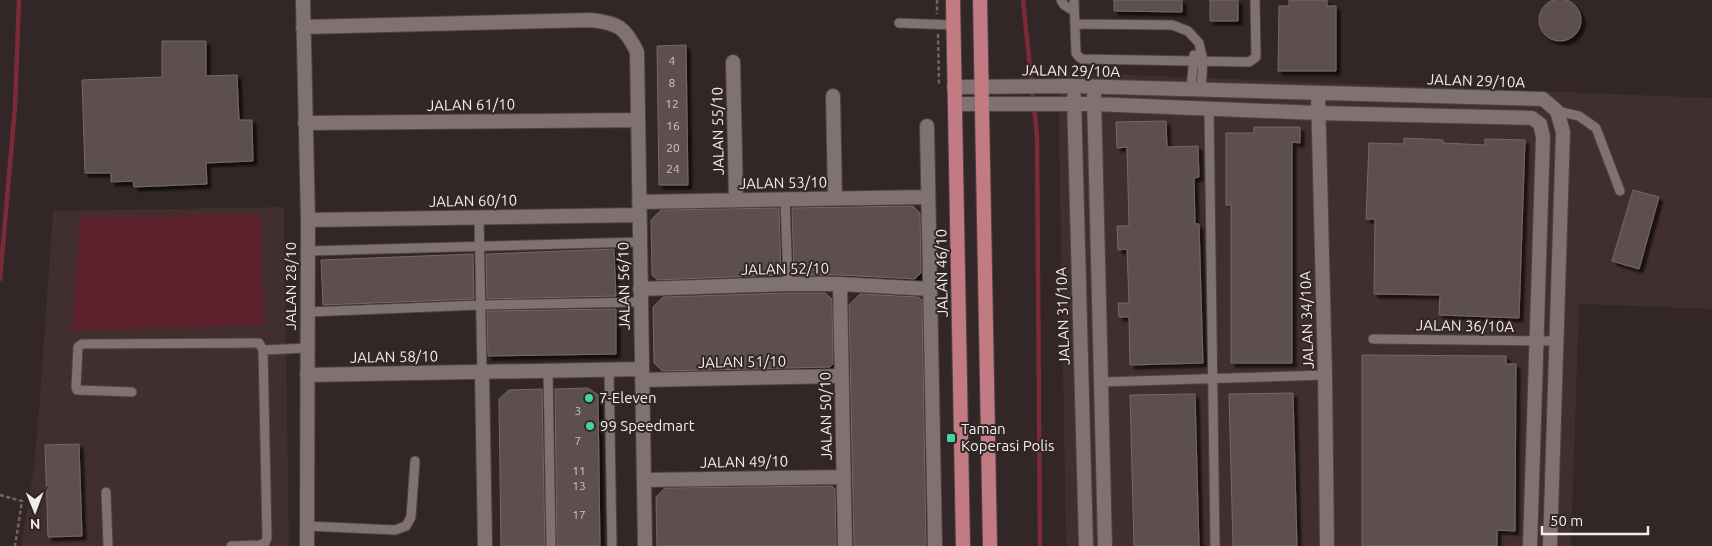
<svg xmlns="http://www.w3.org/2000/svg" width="1712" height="546" font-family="Ubuntu,sans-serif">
<defs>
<filter id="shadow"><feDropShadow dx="4" dy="4" stdDeviation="1" flood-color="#0009"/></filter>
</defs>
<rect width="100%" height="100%" fill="#322626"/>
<path fill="#412e2f" d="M1058,72L1712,98V309L1579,304L1571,546H1066Z
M284,207L289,546H21L34,468L40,397L53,211Z"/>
<path fill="#5c212a" d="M260,214L264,325L72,331L80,217Z"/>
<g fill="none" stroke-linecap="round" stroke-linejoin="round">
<path stroke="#7a2b37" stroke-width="4.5" d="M1023,0L1037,136L1040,546
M0,279L15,107L19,0"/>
</g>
<path fill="#5d4f50" stroke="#776869" filter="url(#shadow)" d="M1539 20a21 21 0 1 1 42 0a21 21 0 1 1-42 0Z
M1114,0H1182V12L1114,11Z
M1210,0H1238V21H1210Z
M1289,0H1327V6H1336V71H1278L1279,6H1289Z
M162,41H206V76L237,75L239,120H252L253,161L206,163L207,184L134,187L133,181L111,182V173H85L82,80L162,77Z
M686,45L688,185H659L657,46Z
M1166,121L1167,147L1198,146L1199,177L1194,178L1195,224H1199L1203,363L1130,365L1129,317H1119L1118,303H1129L1127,249L1118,250L1117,226H1129L1127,147L1117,148L1116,122Z
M1254,127H1300V143L1292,142V363H1231V205H1226V133H1254Z
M1404,138L1443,140V143L1485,145V139L1525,140L1519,318L1439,315L1440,295L1374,294L1375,219H1366L1369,143L1404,144Z
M1633,190L1659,197L1639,269L1612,261Z
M913,206L920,213L921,273L915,279L840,275H794L792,208Z
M779,208L781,275L657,280L652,275L651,220L661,210Z
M614,249L616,296L487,299L486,254Z
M473,254L474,299L323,305L321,260Z
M788,293H825L832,299L833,364L830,367L662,371L654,363L653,307L663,297Z
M860,294L918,297L922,300L926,546H854L849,305Z
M616,309V354L488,356L487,311Z
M1362,355L1506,356V364H1516L1515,531L1497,530V546H1362Z
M588,388L598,395L600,546H557L555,389Z
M542,389L545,546H501L499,399L509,390Z
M1293,393L1297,546H1233L1229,394Z
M1195,394L1199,546H1134L1130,395Z
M79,444L82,536L48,537L45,445Z
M832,486L835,489L836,546H657L656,497L665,488Z"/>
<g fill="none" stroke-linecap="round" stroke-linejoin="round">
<defs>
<path id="service" d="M1061,0L1064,5L1074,11
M1074,0L1076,53L1078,56L1082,59L1249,62L1256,57L1255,0
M899,23L953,25
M1076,24L1172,25L1188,31L1199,43L1203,60L1201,90
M1191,89L1194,55
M1209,110L1215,546
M1557,111L1579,116L1596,128L1620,191
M785,199L788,284
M479,217L482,372
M308,251L639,242
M308,312L480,305L641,302
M1373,339L1556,341
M609,370L612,546
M548,371L551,546
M1102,382L1325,375
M132,392L77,390L76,387L78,347L82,344L259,343L263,350
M106,492L108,546
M307,526L395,530L406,526L411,517L415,461
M231,546L259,545L265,543L267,538L263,350L307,348"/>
<path id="minor" d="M303,0L308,220L307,546
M303,27L591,20C618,23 625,27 637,52L645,546
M733,62L736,200
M954,87L1074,86L1543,99L1557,111L1563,132L1550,546
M1318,93L1325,375L1327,546
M1094,95L1105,546
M833,96L835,198
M1074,97L1086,546
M955,104H1094L1318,113L1532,118L1540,124L1543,137L1530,546
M305,123L638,120
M927,126L935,546
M639,202L928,197
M308,220L639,215
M840,284L845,546
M640,289L788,284H840L930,289
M482,372L485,546
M307,375L642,369
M642,380L842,376
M644,480L844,477"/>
<path id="primary" d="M953,0L963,546
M980,0L990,546"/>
</defs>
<use href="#service" stroke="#4e4344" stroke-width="11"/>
<use href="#minor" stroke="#4e4344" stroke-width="16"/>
<use href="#primary" stroke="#4e4344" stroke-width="16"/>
<path stroke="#706565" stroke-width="2.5" stroke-dasharray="4 2.5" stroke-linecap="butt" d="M937,0V14
M938,34L939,86
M0,495L22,501L15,546"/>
<use href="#service" stroke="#807172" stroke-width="9"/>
<use href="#minor" stroke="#807172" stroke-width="14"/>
<use href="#primary" stroke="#c27b82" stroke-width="14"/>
</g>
<g fill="#44d49f" stroke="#322626" stroke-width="2">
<circle cx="589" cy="398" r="5"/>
<circle cx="590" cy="426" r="5"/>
<rect x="946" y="433" width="10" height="10" rx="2.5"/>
</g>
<g text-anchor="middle" stroke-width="4" stroke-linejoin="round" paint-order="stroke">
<g font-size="12" fill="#cfc5c6">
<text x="672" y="65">4</text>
<text x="672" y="87">8</text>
<text x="672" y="108">12</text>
<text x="673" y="130">16</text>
<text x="673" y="152">20</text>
<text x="673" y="173">24</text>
<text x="578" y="415">3</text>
<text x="578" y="445">7</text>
<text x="579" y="475">11</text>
<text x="579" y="490">13</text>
<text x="579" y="519">17</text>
</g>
<g font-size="15" fill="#f5eced" stroke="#322626">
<text transform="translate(1071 71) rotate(1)" y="5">JALAN 29/10A</text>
<text transform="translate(1476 81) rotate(2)" y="5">JALAN 29/10A</text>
<text transform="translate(471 105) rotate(-1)" y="5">JALAN 61/10</text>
<text transform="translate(718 131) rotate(-91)" y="5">JALAN 55/10</text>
<text transform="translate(783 183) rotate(-1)" y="5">JALAN 53/10</text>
<text transform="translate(473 201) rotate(-1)" y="5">JALAN 60/10</text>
<text transform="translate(785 269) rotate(-1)" y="5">JALAN 52/10</text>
<text transform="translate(942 273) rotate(-91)" y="5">JALAN 46/10</text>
<text transform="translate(291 286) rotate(-90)" y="5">JALAN 28/10</text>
<text transform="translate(624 286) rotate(-91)" y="5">JALAN 56/10</text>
<text transform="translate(1063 316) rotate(-92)" y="5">JALAN 31/10A</text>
<text transform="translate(1307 320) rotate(-92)" y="5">JALAN 34/10A</text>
<text transform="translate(1465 326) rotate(1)" y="5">JALAN 36/10A</text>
<text transform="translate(394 357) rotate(-1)" y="5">JALAN 58/10</text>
<text transform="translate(742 362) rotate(-1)" y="5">JALAN 51/10</text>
<text transform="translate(826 416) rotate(-91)" y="5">JALAN 50/10</text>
<text transform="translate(744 462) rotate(-1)" y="5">JALAN 49/10</text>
</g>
<g font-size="15" fill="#f5eced" stroke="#322626" text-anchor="start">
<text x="599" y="403">7-Eleven</text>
<text x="600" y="431">99 Speedmart</text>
<text x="961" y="434">Taman<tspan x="961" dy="17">Koperasi Polis</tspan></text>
</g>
</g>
<g transform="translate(35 511) rotate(179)" stroke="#322626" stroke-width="4" paint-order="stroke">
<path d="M0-4L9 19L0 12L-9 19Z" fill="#f5eced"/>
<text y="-8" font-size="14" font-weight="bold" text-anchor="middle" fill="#f5eced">N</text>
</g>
<path d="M1542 526v8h106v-8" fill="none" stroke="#f5eced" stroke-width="2.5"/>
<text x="1550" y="526" font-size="15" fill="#f5eced" stroke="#322626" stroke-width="4" paint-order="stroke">50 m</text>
</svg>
